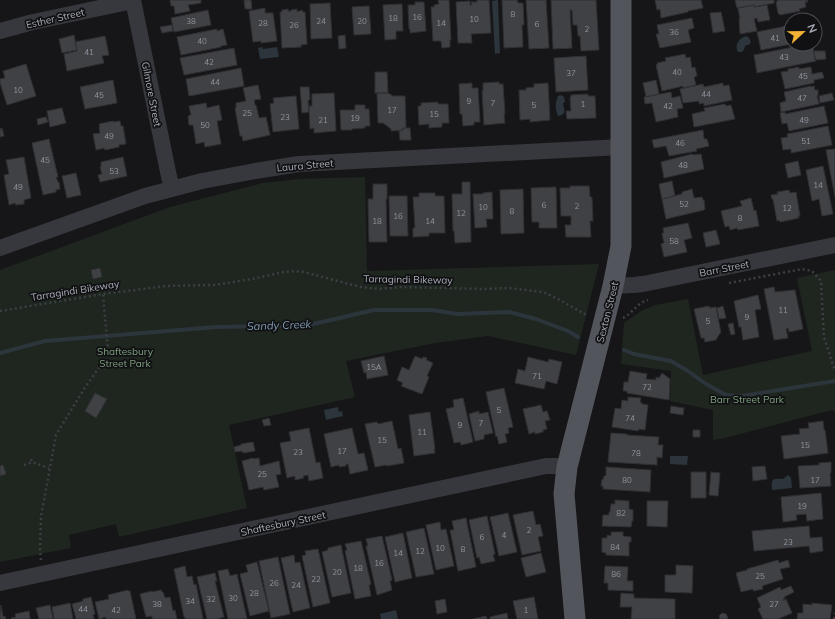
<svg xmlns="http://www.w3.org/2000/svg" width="835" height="619" font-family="Mulish,sans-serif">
<rect width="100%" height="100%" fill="#161618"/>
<path fill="#1e261f" d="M365,177L367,271L599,264L576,355L488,336L435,343L346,361L355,397L229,425L247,508L119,537L116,524L69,535L71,548L0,562V270L170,207L263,183L298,179Z
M835,270V412L832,410L725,438L713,440V410L670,401L671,371L621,364L624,323L641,311L655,305L688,299L703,375L812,351L797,278Z"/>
<path fill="#2c353c" d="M498,0L500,53L495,54L492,1Z
M746,36L749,38L751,42L750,44L745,46L744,50L742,52H738C734,45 739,38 746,36Z
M262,47L263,49L277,47L279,57L260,59L258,48Z
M561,95L564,97L565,102L563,103C564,110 567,114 558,116C555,108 555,104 558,96Z
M338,407L339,412L342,411L343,416L326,420L324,410Z
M670,456H688L687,465L670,464Z
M788,475L791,478L792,488L772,490C771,479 772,478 783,479Z
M396,610L398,619H381L380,614Z"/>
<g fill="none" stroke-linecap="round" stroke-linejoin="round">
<path stroke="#2c353c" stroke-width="4" d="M624,350L634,354L671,361L688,371L706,384L726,395L742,396L835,381
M0,353L45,341L216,327L309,325L374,310H432L457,314L509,312L536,319L568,331L578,337"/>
</g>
<path fill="#404145" stroke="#303034" d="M170,0H201V3L188,5L190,11L175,14L174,6H171Z
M244,0H251L252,9H245Z
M438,0H449L451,40H450V47L442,48L441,41H433L431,7H434V5L439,4Z
M477,0H489L491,33L471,34L472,43H458L456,2L470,1V5H472L471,2H477Z
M502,0H517L518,3H523L524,25H522L523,47L504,48Z
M526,0H546L549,48L529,49Z
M551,0H596L599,50L581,51L580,36H578L577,25H573L572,10H570L572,48L553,49Z
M655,0H701L703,8L688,11V12L661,18L660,9L657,10Z
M735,0H774V3L754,7V5L737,8Z
M777,0H807L808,2H805L806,7L799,9L800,11L780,15L778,13L776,2L778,1Z
M415,2H424L426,31L410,33V29H409L408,5H415Z
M330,3L332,38L311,39L310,4Z
M402,4L403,31H396V39L385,40L383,5Z
M754,5V7L767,5L770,20L758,22L757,18L754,19L757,31L740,34L739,19H740L738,8Z
M369,6L371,34L354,35L352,7Z
M265,8V13H273L277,41L261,43V41L253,42L249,11Z
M288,9V11H291V10L297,9V12L302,10L303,12H305L307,44L301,45V47L282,48L280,12H282V10Z
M208,10L211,25L174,32L171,18Z
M721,12L725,31L713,33L710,13Z
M692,18L694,28L688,30L691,42L660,48L656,34H659L657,25Z
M819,22L822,34L815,35V23Z
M172,25L173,31L162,33L160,27Z
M791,25V44L761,50L757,32Z
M217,29V31L223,29L227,45L221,46V47L181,55L177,37Z
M74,35L77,50L62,53L59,39Z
M345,35L346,48L339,49L338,36Z
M105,36L109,55L102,56L104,63L67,71L64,54L77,51L75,42Z
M808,44H812L816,61L757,73L754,55Z
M234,48L237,65L184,75L180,58Z
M814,51H825L826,59L815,60Z
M685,54L686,58L690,57L692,68L695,67L697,76L694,77L696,85L683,88V86L662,91L656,65L658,64L657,63L666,61L665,58Z
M586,56L588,90L556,92L554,58Z
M26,64L36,96L7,105L0,83V79L5,78L3,71Z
M799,67V69L811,67L812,74L822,72L824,78L814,80V83L785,89L781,72L788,71V69Z
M241,68L244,86L189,96L186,79Z
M375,72H387L388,93H375Z
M113,80L117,103L85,109L80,87Z
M656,80L659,94L646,97L643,83Z
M499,82V84H503L505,114H504L505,123L484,125L482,91H483V83Z
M472,83V88H478L480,122H474V125L463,126L462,114H460L459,84Z
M548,83L550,120L530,122V119L520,120L519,90H526V88L534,87V84Z
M723,83V86L729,85L732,100L704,106V103L699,104V101L683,103L680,89L703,84L704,87Z
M258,85L261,99L254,100L255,105H256L259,118L266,117L270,135L243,141L242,136H240L235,108H236V103L246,101L243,88Z
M811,86V87L814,86L815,90H818V95L817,96L819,104L781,112L780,103L786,101L784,92Z
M300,87H309L310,100H308L309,112L302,113Z
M671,92L672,98L680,96L683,108L677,109L678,117L656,122L652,103L645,104L644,97Z
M334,93L336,131L314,133V128L310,129L309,106H312V94Z
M377,93H388L393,96H405L406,128H403V130L391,131V129L383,123H378Z
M832,93L834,100L820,103L819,96Z
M588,94V96H595L596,118L567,119L566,111H571L570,97H571V95Z
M296,96L299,129L273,132L270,104L274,103L273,98Z
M438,102V104H448L449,123H442V127L429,128V124L419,125L418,106H421V103Z
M206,103L207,108L219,105L222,120L217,121L221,144L205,147L204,142L196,144L193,125H189L188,116L191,115L189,106Z
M725,104L726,106L731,105L735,119L694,127L692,114L705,111L704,108Z
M355,105H365V109H369L370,126H365V128L352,129V130H341L340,110H355Z
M824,106L828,123L789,131L787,123L782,124L780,113L785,112V114Z
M62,108L66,123L50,127L47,111Z
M46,117L48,122L38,125L37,119Z
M113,121V122L120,121L121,126H123L126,144L119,145V147L105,150L104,148L96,150L93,134L100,133L99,127H100L99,124Z
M828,126L832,145L791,153V149L783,150L781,138L788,137L787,134Z
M2,128L4,136L0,137V129Z
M403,128H410L411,140H400L399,130H403Z
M703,130L704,139H707L709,146L696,149L697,151L669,156L666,146L654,148L652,140Z
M49,139L58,177H56L58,182H59L60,189L56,190V192L43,195L32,143Z
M835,149V197L826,150Z
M692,154L693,155L701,154L704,169L664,178L661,162Z
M24,157L31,198L24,200V204L16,205L15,203L9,205L4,175L9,174L6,160Z
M123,157L127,176L100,182L98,175L102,174L100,167H101V162Z
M798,161L801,175L788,178L785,164Z
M823,166L833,214L822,216L819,199L812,201L806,170Z
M76,173L81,195L67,198L62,176Z
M672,181L675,196L662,199L659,184Z
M462,182H470L471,242L455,243L454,231H453L452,194H462Z
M373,184H387V199H386L387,242H369L368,199H373Z
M570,186H589L590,197H592L593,221H590L591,237H566L565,225H571V216H561L560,188H570Z
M556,187L557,228H539V222H532L531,188Z
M523,189L524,233L501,234L500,190Z
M692,189L694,198L702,197L703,200H704L705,209H704V210L666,219L662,199L682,194V192Z
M789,190L790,193L796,192L800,216H798L799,218L780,222L779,220L777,221L773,199H772L771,195L778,194L777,192Z
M492,192L493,219H486L487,227L475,228L473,194H483V193Z
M419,193H435V196H444L445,233H429V236L413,237V228H415L413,197H419Z
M389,196H407L408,236H390Z
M751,198L754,211L756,210L759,226L738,230L737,228L730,230L729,226L725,227L721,211L742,206L740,201Z
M688,223L692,238L684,240L687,252L664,257L661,244L664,243L662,233H664L663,228Z
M716,230L720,244L706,247L703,233Z
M100,268L102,277L93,279L91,270Z
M774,287L775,292L795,290L803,329L789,332L788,328L786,329L788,338L774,340L764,289Z
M758,295L761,309L755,310L759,337L743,340L741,327H739L734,301Z
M709,306L710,308L716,307L721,333H720L716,340L705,342L704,338H701L694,309Z
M723,306L726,318L719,319L717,308Z
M733,323L735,334L731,335L728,324Z
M384,356L388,375L367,379L366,372L364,373L361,361Z
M415,356L422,359L423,357L427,358L426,360L433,363L427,376L429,377L422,394L401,386L403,383L397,380L402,367L409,370Z
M528,357L548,362L549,359L562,362L557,384L546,381L544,389L515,383L518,369L525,371Z
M630,371L647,374L646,379L656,380V377L659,378L662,373L670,379L669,400L627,393V391H623L624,382H628Z
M504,388L513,427L508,428L509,433L505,434L507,442L499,444L497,436L496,437L486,392Z
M95,393L107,399L96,418L85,411Z
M628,397L641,398L640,402L642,403V404L648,405L645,430L639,429L638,431L612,427L615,408L621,409L622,400L628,401Z
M463,398L473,442L461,445L460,442L454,443L446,409L454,407L453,400Z
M541,405L543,412L547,411L550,420L545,421L547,429L543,430V432L535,434V432L529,434L523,409Z
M671,406L684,408L683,415L670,413Z
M479,411V414L488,412L493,433L484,435V439L475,441L469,414Z
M430,412L435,449H434L435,453L414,456L409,415Z
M269,418L271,425L264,426L262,420Z
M392,421L398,449L401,448L404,463L387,466L386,465L375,467L365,424L377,422L378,424Z
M823,421L824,430H825L828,453L784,459L781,436L800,434L799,429L809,428L808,423Z
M309,428L316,463L320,462L323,478L309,481L308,475L303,476L304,478L295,480V476L287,478L280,443L291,441L289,432Z
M352,428L358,454L364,453L368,470L350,474L348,464H346V466L339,467V465L331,467L324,434Z
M693,430H700V437H693Z
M611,433L627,434V435L659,437L658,445H663L662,458L657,457V465L608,462Z
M253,442L255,451L243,453L242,451L235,452L234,447L241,445V444Z
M253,458V459L259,458L260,466L279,461L281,474L276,475L279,487L264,490L263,487L249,490L242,461Z
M831,462V473H830L831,486L800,488L798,466L819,465V463Z
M3,465L6,474L0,476V466Z
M765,466L767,479L753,481L752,467Z
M606,467L651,470L650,492L603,489V486H601L602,479L603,480L604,476H606Z
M691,472H706V498H691Z
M711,472L720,473L718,496L709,495Z
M821,493L823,519L807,521L806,514L796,515L797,520L783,522L781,497Z
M615,500L629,501V509L633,510V521H632L631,527L602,526L603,515H609V512H610L611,504H615Z
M647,501H668L667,527L647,526Z
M533,511L536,525L540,524L543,536L538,537L541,551L522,555L513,515Z
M508,513L517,552L499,556L490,517Z
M487,516L495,554L493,555L495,561L481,564L479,557L477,558L469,520Z
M466,518L476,567L458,571L450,530H454L452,521Z
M440,522L441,530L446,529L454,566L436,570L426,525Z
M809,526L810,538L822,537L823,551L810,553L809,546L754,551L752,531Z
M424,528L434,574L416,577L406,532Z
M611,532H623V536L631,537V542H629V556L606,555V553L602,552V538H607V535L611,536Z
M403,533L412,578L395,582L385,537Z
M382,536L392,580L390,581L392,590L377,595L366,546H368L366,539Z
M361,541L371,584L369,585L371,596L355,599L345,551L347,550L345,544Z
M341,545L351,593L332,597L322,552L328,550V548Z
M318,549L330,603L313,607L302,556L306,555L305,551Z
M541,553L546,572L526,577L521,558Z
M294,555L295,563L300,562L310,608L293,612L281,558Z
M278,557L290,614L271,618L259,561Z
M778,560L779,563L788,560L790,567L780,569L783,579L762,586L763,589L753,591V589L741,592L736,573L747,570V569Z
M257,562L269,611L250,616L240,574L248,572L246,565Z
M676,565L693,566L692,593L665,592V575H676Z
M185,566L187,577L192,576L194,585L196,584L203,619H185V617H184L174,569Z
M605,566L628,567L627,581H633V591L608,590V583H604Z
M228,569L230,576L237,574L247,619H228L218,571Z
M215,573L217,581H215L224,617L217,619H207L197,577Z
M791,586L794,592L784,597L785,599H783L784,601L786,599L792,613L778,619H763L758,609L761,607L757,598L780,587L781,590Z
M128,590V591H130L136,619H106V617L99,619L95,602L109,599L108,595Z
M161,590L162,592H163L165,598L170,597L173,611L175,610L177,619H152V616L146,617L140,594L152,591V592Z
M621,593L634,594V598L675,599V619H631L632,607H620Z
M91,597L95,614L93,615L94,619H76L72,604L83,601V599Z
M534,597L538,619H517L513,601Z
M445,599L447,612L437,614L435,601Z
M70,603L73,619H54L52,607Z
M812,603L832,605L830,619H797L798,613H803V604L812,605Z
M1,605L3,617L5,616L6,619H0Z
M50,605L53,619H39L36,608Z
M29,611L30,619H12L11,618L16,617L15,614Z
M507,613L508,619H490V617Z
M722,613L726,614L728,618L727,619H720L719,616Z
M486,616L487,619H473Z"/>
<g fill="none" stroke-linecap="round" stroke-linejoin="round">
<path stroke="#3d3f44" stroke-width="2.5" stroke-dasharray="2 3" stroke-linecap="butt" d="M729,283L802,269L812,271L821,281L824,337L835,371
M0,311L103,294L166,286L213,285L252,279L284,272L294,271L304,272L345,283L361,287L380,289L401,287L483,289L509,288L543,292L560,300L588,316
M623,318C633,313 637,303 648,300
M31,459L32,462L49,468
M24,465L32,462
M41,560L40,550L41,516L56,435L84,389L103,362L108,351L103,294
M834,619L835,613"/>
<path stroke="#37383d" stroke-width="16" d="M133,0L168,172L172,189
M0,31L33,22L133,1
M0,248L145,196L202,181L255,171L299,164L621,147
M613,286L634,285L643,284L835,245
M0,583L546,466H556L567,467"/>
<path stroke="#53555c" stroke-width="21" d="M575,619L564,494L567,467L613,286L621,246V0"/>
</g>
<g text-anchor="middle" stroke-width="3.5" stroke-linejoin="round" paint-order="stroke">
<g font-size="8" fill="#8e929b">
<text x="513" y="17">8</text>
<text x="417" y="20">16</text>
<text x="393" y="21">18</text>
<text x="474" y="22">10</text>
<text x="191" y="24">38</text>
<text x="321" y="24">24</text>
<text x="362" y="24">20</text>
<text x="263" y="26">28</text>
<text x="441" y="26">14</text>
<text x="537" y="27">6</text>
<text x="294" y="28">26</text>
<text x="587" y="32">2</text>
<text x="674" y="35">36</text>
<text x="775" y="41">41</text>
<text x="202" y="44">40</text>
<text x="89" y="55">41</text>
<text x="784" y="60">43</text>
<text x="209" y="65">42</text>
<text x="677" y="75">40</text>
<text x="571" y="76">37</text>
<text x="803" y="79">45</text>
<text x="215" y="85">44</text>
<text x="18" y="93">10</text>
<text x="706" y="97">44</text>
<text x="99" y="98">45</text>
<text x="802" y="101">47</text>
<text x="469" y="104">9</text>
<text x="493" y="106">7</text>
<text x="583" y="107">1</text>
<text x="534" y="108">5</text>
<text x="668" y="109">42</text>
<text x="392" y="113">17</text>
<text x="247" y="116">25</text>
<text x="434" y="117">15</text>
<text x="285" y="120">23</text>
<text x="355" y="121">19</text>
<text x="323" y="123">21</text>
<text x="804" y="123">49</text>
<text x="205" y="128">50</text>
<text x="109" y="139">49</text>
<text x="806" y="144">51</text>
<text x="680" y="146">46</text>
<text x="45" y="163">45</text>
<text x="683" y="168">48</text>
<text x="114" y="174">53</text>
<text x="818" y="188">14</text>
<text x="18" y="190">49</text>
<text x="684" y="207">52</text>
<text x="544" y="208">6</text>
<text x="577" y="209">2</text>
<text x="483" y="210">10</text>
<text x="787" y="211">12</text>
<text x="512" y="214">8</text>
<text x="461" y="216">12</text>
<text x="398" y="219">16</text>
<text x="740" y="221">8</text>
<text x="377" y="224">18</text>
<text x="430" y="224">14</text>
<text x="674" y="244">58</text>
<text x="783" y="313">11</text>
<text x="747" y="320">9</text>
<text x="708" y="324">5</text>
<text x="374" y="370">15A</text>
<text x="537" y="379">71</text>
<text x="647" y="390">72</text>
<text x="499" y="413">5</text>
<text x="630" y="421">74</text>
<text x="481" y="426">7</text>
<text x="460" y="428">9</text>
<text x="422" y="435">11</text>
<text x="382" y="443">15</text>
<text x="805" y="448">15</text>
<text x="342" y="454">17</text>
<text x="298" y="455">23</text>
<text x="636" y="456">78</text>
<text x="262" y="477">25</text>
<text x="627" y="483">80</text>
<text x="815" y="483">17</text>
<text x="802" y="509">19</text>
<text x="621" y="516">82</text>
<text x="529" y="533">2</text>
<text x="504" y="538">4</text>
<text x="482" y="540">6</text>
<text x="788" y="545">23</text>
<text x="615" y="550">84</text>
<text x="440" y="551">10</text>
<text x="463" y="552">8</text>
<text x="420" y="554">12</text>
<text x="398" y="556">14</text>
<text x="379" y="566">16</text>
<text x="358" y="571">18</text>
<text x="337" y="575">20</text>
<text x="616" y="577">86</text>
<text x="760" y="579">25</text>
<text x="316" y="582">22</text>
<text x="274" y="586">26</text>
<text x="296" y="588">24</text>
<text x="254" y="596">28</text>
<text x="233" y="601">30</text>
<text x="211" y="602">32</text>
<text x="190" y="604">34</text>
<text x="157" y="607">38</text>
<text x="774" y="607">27</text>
<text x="83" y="612">44</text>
<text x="116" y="613">42</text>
<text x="526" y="613">1</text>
</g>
<g font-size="10" fill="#a8adb8" stroke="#111113">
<text transform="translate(55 18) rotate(-13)" y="4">Esther Street</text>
<text transform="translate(152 94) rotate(79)" y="4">Gilmore Street</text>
<text transform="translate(305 165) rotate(-5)" y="4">Laura Street</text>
<text transform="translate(724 268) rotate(-11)" y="4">Barr Street</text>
<text transform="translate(408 279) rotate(1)" y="4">Tarragindi Bikeway</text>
<text transform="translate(75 290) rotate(-9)" y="4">Tarragindi Bikeway</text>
<text transform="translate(607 312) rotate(-76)" y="4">Sexton Street</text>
<text transform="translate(283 523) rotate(-12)" y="4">Shaftesbury Street</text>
</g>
<g font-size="10" fill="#7fa381" stroke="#111113">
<text x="125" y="355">Shaftesbury<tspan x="125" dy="12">Street Park</tspan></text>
<text x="747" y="403">Barr Street Park</text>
</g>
<g font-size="11" font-style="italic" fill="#7f9bb3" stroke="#111113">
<text transform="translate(279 325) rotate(-2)" y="4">Sandy Creek</text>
</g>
</g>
<g transform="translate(803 32) rotate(68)"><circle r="19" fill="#111113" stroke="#4d4f55"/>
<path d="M0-3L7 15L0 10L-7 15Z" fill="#f2b134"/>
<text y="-6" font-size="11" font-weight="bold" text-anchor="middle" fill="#a8adb8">N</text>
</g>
</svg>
